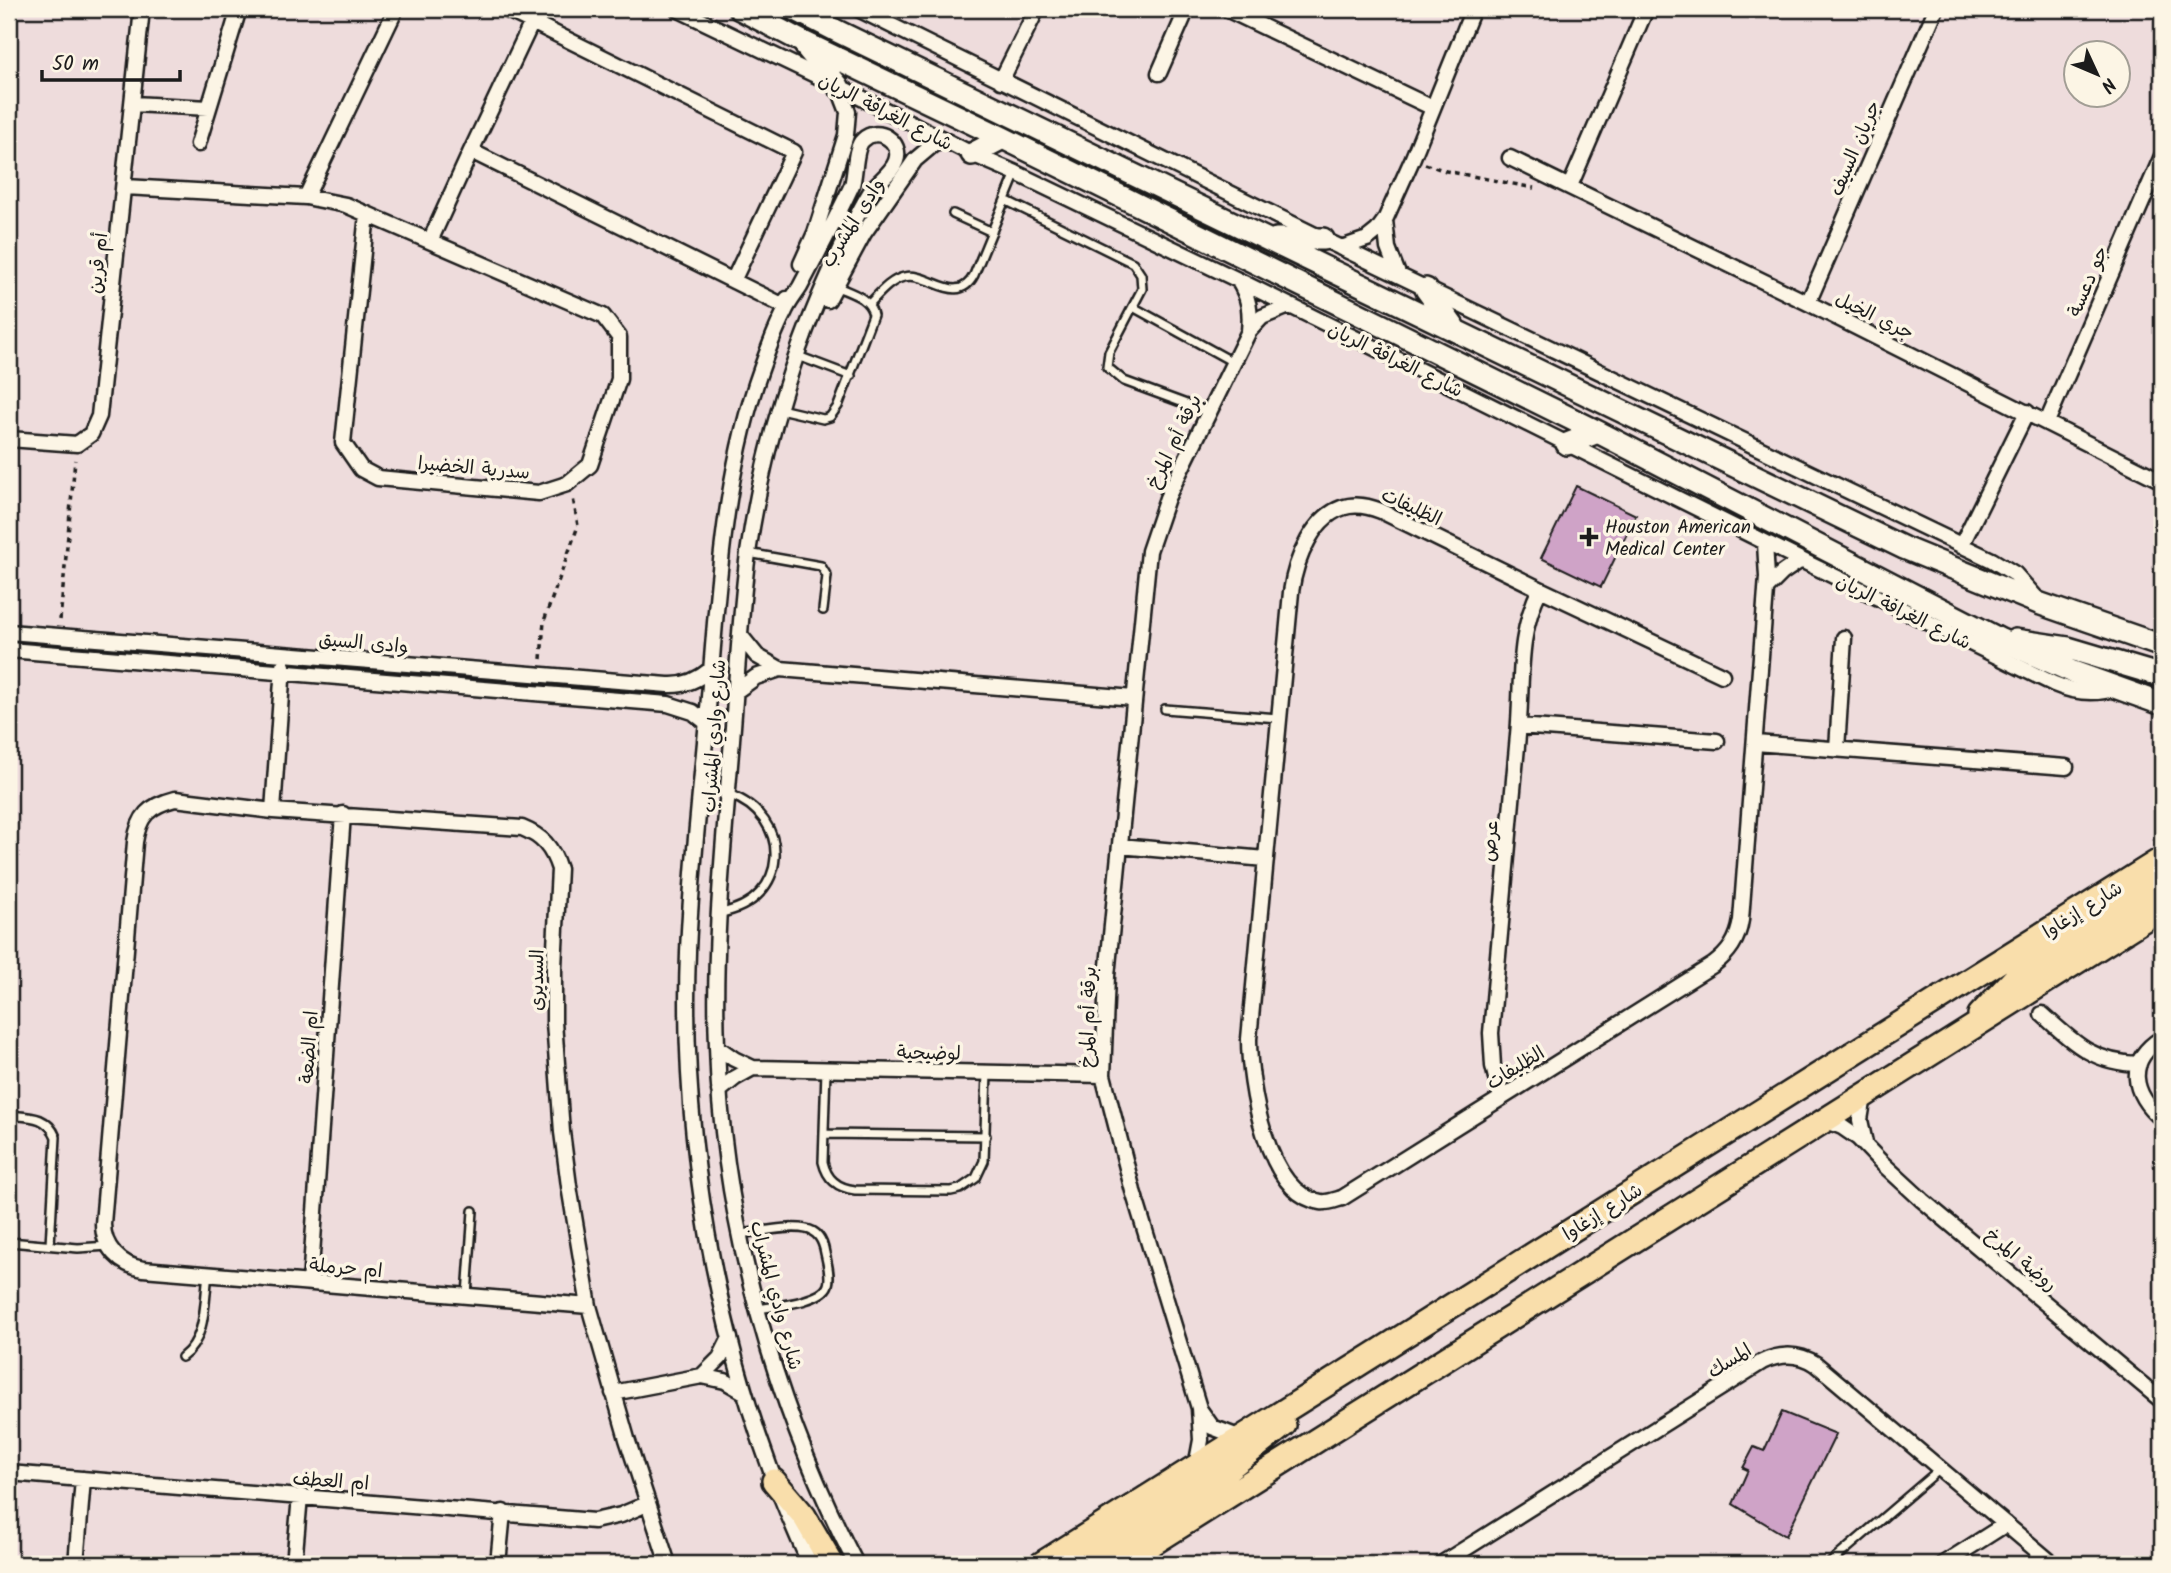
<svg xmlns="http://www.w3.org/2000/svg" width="2171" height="1573" font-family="Kalam,'Playpen Sans Arabic',sans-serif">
<rect width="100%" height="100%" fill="#eedcdc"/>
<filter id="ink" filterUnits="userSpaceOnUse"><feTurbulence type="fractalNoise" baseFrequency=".0143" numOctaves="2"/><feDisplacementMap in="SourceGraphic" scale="14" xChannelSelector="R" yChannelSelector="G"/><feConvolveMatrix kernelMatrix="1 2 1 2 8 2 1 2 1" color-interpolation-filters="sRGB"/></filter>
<g filter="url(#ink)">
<path fill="#cfa3c7" stroke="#1c1c1c" stroke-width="2" d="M1576,486L1636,515L1601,587L1541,558Z
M1782,1412L1836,1434L1786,1536L1733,1504L1748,1470L1743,1468L1754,1447L1764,1451Z"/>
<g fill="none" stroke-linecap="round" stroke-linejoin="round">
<defs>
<path id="service" d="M1005,200L1133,263L1141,275L1142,289L1109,352L1107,367L1124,381L1208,412
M953,214L992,232
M869,304C879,294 890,280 904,277C929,271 957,308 974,275L1016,173
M1133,307L1233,362
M798,356L851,376
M780,409L823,419L830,417L838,406L873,315C870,297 850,293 835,286
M748,553L821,566L827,576L823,610
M1165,709L1278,718
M720,913C790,901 794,817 728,794
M826,1069L823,1162C827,1179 837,1188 855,1190L951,1191L960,1189L976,1178L984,1161L987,1073
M9,1115C29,1117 47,1115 56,1137L50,1245
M824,1134L986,1136
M740,1234C759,1232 789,1225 806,1229C818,1231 823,1241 825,1253C827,1262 831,1276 828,1285C822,1302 775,1306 758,1309
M9,1242L78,1248L109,1246
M467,1295L473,1211
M182,1357C207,1339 204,1302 208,1274
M1829,1564L1940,1469"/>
<path id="minor" d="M505,9L532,22
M677,9L838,86L972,154L1016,173L1238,280L1801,560L2054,684C2075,693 2095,695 2117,688
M858,9L1323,239L1992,560L2015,574L2038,600
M1226,9L1433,108
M1159,73L1187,9
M1001,81L1037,9
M133,104L209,108
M198,144L239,9
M471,151L532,22L794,152L733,281
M1510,158L1808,303L2162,481
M1570,186L1646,9
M125,187L306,197L346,205L603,316L619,337V379L590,465L567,484L539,493L378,478L361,469L343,443L367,214
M306,197L396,9
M1385,220L1388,248L1398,274
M430,241L471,151L786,307L787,299
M1341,248L1367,239L1377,231L1385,220L1412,160L1473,9
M801,264L815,233L846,135L848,112L838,86
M1238,280C1249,297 1251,311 1249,331
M828,300L864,233L915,160L934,144L945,141
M1808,303L1936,9
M2047,422L2162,156
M9,439L77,444L91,434L99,416L142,9
M1961,546L2027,412
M1766,589L1782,573L1801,560
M9,632L668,685C685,686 698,680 711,669
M740,635L757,656L780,669
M9,650L668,704L693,712L707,723
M1722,675L1540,589L1381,511C1371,507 1360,504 1349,506C1313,512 1295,562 1291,592L1249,1039C1249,1083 1266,1195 1321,1202C1328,1203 1335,1200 1342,1198L1713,965C1729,953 1738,940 1741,920L1767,577L1765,543
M735,692L756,677L780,669L1134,698
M1519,726L1717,741
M1755,743L2066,767
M1837,749L1844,638
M273,811L283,666
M1120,846L1265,859
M2042,1014C2074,1043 2093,1063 2139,1064
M2162,1038C2125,1061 2132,1094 2162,1119
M717,1047L734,1059L753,1068L1103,1075
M719,1091L735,1078L753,1068
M1864,1096L1860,1120L1865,1143
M1501,1098L1493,1066L1491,1033C1500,934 1509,834 1518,735C1523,683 1516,637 1540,589
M1825,1120L1842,1127L1858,1138L1883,1164L1922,1200L2162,1401
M310,1283L343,814
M589,1306L143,1269C120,1265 103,1247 103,1224L135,842C139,816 148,806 175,799L273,811L522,828C542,836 552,847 559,869L554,967V1022L562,1132L569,1186L589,1306L627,1439L668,1564
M702,1376L720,1358L730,1338
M613,1393L702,1376L725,1381L744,1392
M1200,1410L1212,1427L1241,1438
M1196,1467L1201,1440L1199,1408L1133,1191L1103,1075L1107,976L1149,551L1167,498L1249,331L1262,317L1289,306
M9,1473L594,1521L621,1515L647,1504
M76,1564L83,1479
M294,1564L300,1496
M498,1564L503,1512
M810,1564C723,1378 680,1158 688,952C691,872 701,789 708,709C717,601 722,489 756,384C764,360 773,334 785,311C789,302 795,295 800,287C818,253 836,219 852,185C856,172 854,148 863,140C878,125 903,142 896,161C892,173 878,181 871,191C856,215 844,243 832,268C791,357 762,456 748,553C740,615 737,678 732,740C724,842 713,944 717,1046C722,1222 775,1408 856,1564
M1441,1564L1762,1362C1781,1353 1799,1353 1816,1364L2053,1564
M1943,1564L2006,1524"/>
<path id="secondary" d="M740,9L803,42L1003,138L1598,432L1999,639L2073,672L2162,704
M794,9L839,32L1904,548L2041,604L2162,646
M806,47L838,86
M972,154L1003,138
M1276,239H1323
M1426,289L1453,326
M1567,444L1598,432
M2015,640L2068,648L2162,676"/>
<path id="primary" d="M1980,1015L2017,976L2162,884
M774,1481L804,1516L832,1564
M1041,1564L2162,859
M1080,1564L1223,1473L1284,1425
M1120,1564L2162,908"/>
</defs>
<use href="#service" stroke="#1c1c1c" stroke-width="12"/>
<use href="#minor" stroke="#1c1c1c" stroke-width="19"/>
<use href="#secondary" stroke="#1c1c1c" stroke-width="26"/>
<use href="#primary" stroke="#1c1c1c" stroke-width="28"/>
<path stroke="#1c1c1c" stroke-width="3.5" stroke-dasharray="5 5" stroke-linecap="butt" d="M1425,164L1446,171L1534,188
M60,620L75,460
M541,659L544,621L578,526L573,498"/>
<use href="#service" stroke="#fcf5e5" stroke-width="7"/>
<use href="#minor" stroke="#fcf5e5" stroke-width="14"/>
<use href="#secondary" stroke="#fcf5e5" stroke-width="21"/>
<use href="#primary" stroke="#f9deab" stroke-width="23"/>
</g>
</g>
<path fill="#1c1c1c" stroke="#fcf5e5" stroke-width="2.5" d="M1585.5 526.5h7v7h7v7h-7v7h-7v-7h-7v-7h7z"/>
<g text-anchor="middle" stroke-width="7" stroke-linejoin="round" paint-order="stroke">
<g font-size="19" fill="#1c1c1c" stroke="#fcf5e5">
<text transform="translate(886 111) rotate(27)" y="7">شارع الغرافة الريان</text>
<text transform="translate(1854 148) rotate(-67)" y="7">جريان السيف</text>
<text transform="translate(852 222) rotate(-58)" y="7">وادى المشرب</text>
<text transform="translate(97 263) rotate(-84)" y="7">أم قرين</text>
<text transform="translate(2087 281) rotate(-67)" y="7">جو دعسة</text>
<text transform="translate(1875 315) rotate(26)" y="7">جري الخيل</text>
<text transform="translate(1396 359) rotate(26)" y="7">شارع الغرافة الريان</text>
<text transform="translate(1173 441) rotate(-64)" y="7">برقة أم المرخ</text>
<text transform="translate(474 467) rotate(5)" y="7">سدرية الخضيرا</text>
<text transform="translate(1412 506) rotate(25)" y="7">الظليفات</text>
<text transform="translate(1904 611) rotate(26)" y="7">شارع الغرافة الريان</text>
<text transform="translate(364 642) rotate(5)" y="7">وادى السيق</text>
<text transform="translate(713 736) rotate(-86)" y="7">شارع وادي المشراب</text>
<text transform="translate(1489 841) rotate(-85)" y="7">عرص</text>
<text transform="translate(2082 909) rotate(-32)" y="7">شارع إزغاوا</text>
<text transform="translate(536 980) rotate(-89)" y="7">السديرى</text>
<text transform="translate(1087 1017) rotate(-88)" y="7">برقة أم المرخ</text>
<text transform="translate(308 1047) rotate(-86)" y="7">ام الضعة</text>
<text transform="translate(929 1052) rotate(1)" y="7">لوضيحية</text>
<text transform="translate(1515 1067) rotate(-32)" y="7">الظليفات</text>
<text transform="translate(1602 1211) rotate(-32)" y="7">شارع إزغاوا</text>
<text transform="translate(2022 1259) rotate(40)" y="7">روضة المرخ</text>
<text transform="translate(346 1267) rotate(5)" y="7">ام حرملة</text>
<text transform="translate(777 1295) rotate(75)" y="7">شارع وادي المشراب</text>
<text transform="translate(1729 1360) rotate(-32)" y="7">المسك</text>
<text transform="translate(331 1480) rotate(4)" y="7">ام العطف</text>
</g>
<g font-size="19" fill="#1c1c1c" stroke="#fcf5e5" text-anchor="start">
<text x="1605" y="533">Houston American<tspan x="1605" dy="22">Medical Center</tspan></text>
</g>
</g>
<rect width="2171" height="1573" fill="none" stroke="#fcf5e5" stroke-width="35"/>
<rect x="18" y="18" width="2136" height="1538" fill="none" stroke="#1c1c1c" stroke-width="2.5" filter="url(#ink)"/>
<g transform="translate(2097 74) rotate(134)"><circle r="33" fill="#fcf5e5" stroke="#a29e95" stroke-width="2"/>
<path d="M0-5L12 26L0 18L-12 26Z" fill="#1c1c1c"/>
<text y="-10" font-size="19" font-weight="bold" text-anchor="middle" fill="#1c1c1c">N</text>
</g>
<path d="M42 70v10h138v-10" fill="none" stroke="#1c1c1c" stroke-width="3.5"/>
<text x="52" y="70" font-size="21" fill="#1c1c1c" stroke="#fcf5e5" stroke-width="5" paint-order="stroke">50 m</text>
</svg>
